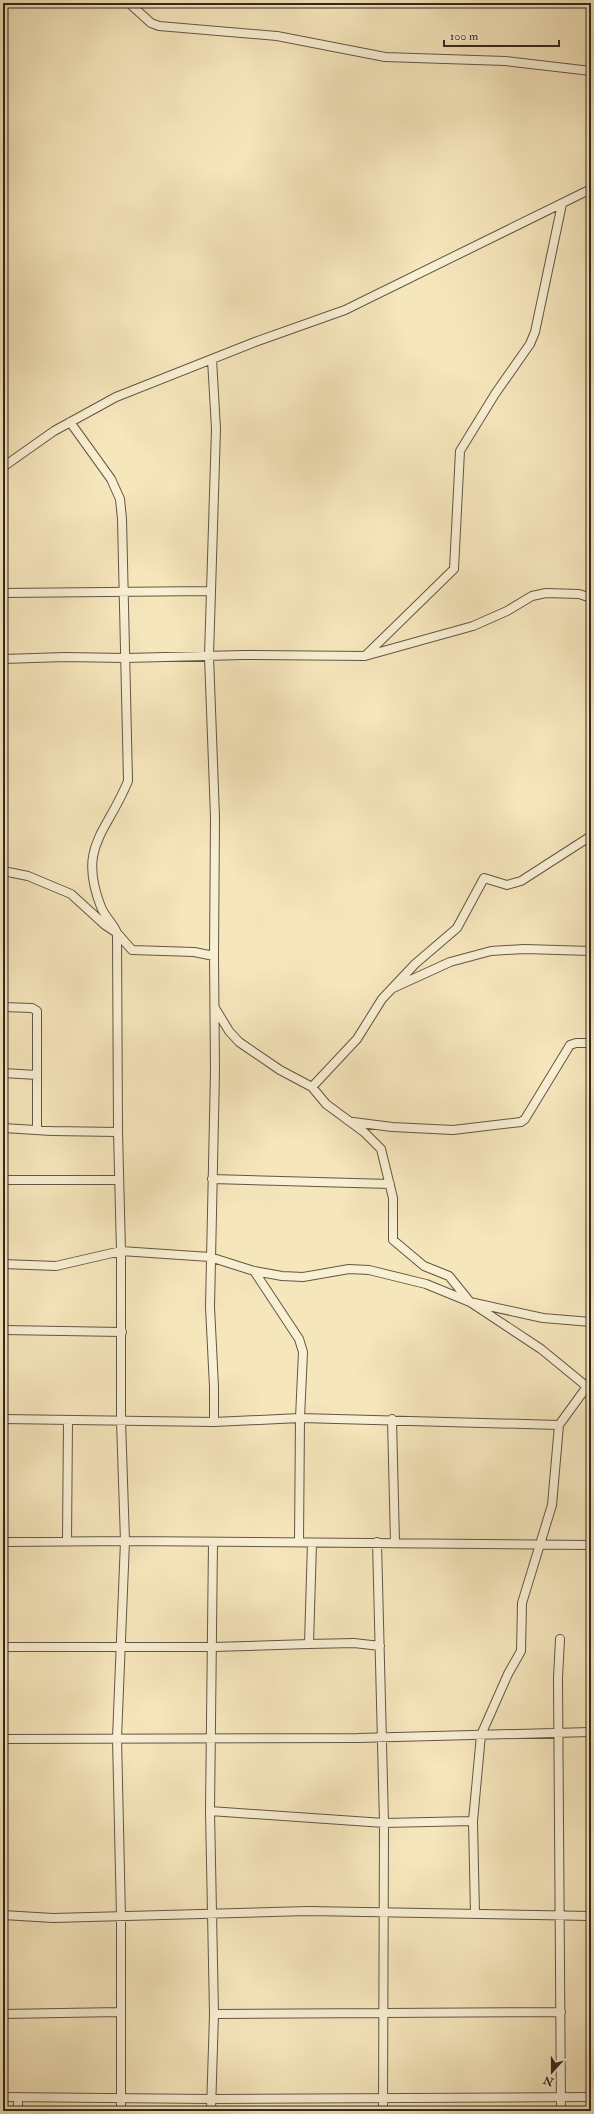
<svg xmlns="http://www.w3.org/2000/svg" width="594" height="2114" font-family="'IM FELL Double Pica',serif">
<rect width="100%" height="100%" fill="#f6e6bc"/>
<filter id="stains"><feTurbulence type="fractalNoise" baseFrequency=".005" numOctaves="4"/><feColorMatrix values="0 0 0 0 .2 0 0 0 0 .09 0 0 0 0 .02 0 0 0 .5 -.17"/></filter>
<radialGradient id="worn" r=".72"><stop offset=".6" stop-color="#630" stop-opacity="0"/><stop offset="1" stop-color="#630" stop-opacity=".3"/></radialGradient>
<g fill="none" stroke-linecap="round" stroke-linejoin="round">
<defs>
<path id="minor" d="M129,3L151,23L159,26L277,36L385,57L505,61L591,71
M212,359L216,429L209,656L215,817L214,956
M3,467L54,431L116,397L255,342L345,310L591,189
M3,593L210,591
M365,656L454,569L460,451L495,394L530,344L535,332L562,204
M3,659L65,657L126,658L244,655L365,656L473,626L507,611L532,596L546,593L579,594L591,598
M3,871L28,876L71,894L105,925L117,933L132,950L194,952L214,956L215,1071L210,1307L214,1387V1422
M393,988L450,962L491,951L524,949L591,951
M3,1007L32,1008L37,1011V1130
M215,1008L229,1031L239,1042L280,1070L312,1087L326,1104L364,1132L381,1149L393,1198V1240L424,1266L449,1276L470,1302L541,1349L591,1390
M3,1073L37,1075
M312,1087L357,1039L382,999L415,964L457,928L484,878L507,885L521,881L591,836
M353,1122L392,1127L453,1130L521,1122L525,1119L570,1045L576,1043H591
M3,1128L52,1131L118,1132L117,933C113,923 105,917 101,907C77,846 107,833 128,781L122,519L120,499L111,479L70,422
M118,1132L121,1251V1421L125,1541L117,1738L121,1917V2111
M212,1179L390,1184
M3,1180H119
M3,1264L56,1266L121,1251L210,1257L254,1271L282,1276L303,1277L349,1269L369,1270L426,1284L470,1302L543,1318L591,1322
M3,1330L122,1332
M3,1419L214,1422L300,1418L303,1352L299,1339L254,1271
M392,1419L395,1543
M67,1541L68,1420
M3,1542L125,1541L591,1545
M299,1542L300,1418L559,1425
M377,1542L384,1823L383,2111
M312,1543L309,1644L354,1643L380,1646
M560,1639L558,1678L561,2111
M3,1647H213L309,1644
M3,1739L358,1738L591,1732
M210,1811L384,1823L473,1821
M475,1914L473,1821L481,1735L508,1674L521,1651L522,1603L552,1505L559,1425L591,1381
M3,1915L53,1918L308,1911L591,1916
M3,2014L120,2012
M214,2014L561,2012
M3,2097L211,2099L591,2097
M18,2111V2097
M211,2111L214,2014L210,1811L213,1542"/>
</defs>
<use href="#minor" stroke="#645643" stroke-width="10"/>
<use href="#minor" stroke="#f9efd3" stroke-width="8"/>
</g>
<rect width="594" height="2114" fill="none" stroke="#f6e6bc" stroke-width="16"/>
<rect x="4" y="4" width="586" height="2106" fill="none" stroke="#33261b" stroke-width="2"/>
<rect x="8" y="8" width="578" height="2098" fill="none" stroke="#33261b"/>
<g transform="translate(552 2072) rotate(201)" stroke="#f9efd3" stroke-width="3" paint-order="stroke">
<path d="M0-3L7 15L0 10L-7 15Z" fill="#33261b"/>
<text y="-6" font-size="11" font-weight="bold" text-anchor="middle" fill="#33261b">N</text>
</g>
<path d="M444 40v6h115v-6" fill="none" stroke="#33261b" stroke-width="2"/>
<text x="450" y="40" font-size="12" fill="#33261b" stroke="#f9efd3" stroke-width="3" paint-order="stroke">100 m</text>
<rect width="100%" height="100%" filter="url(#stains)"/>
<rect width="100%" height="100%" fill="url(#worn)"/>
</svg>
